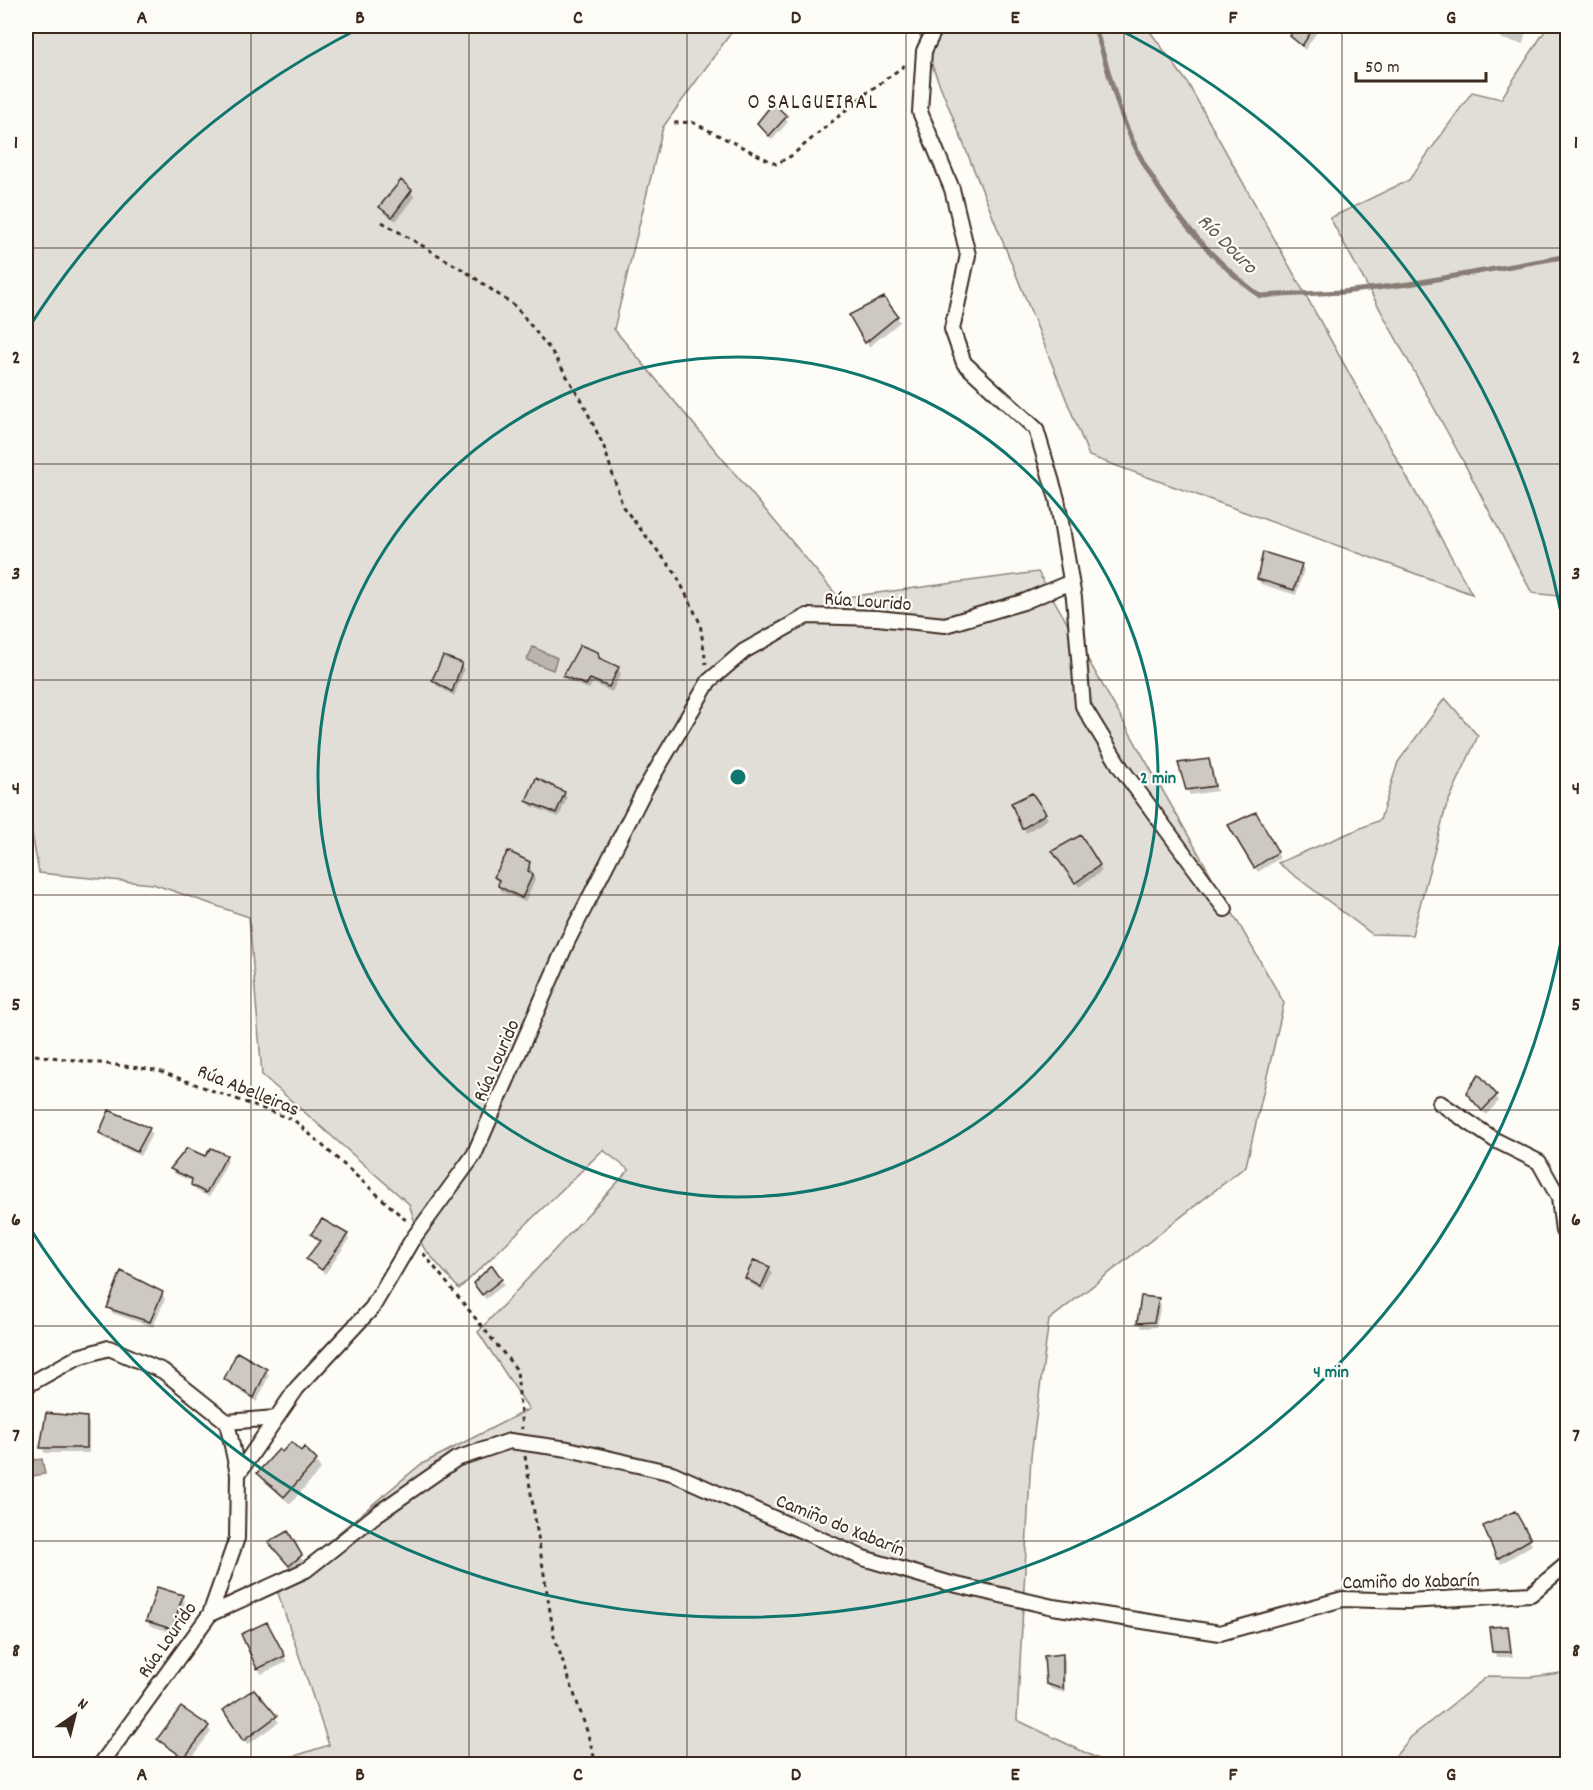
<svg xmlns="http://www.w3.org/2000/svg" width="1593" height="1790" font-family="Dekko,sans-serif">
<rect width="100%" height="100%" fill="#fdfcf7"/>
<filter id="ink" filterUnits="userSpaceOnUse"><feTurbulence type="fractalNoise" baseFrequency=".0167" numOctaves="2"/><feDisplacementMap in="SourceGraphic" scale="12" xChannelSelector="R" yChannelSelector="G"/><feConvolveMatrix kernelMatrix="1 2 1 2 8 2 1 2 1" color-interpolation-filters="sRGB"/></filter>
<g filter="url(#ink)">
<path fill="#e1ded7" stroke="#8e847a" stroke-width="1.5" d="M26,26H736L663,127L614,329L839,598L1038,572L1284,1003L1246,1166L1049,1320L1031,1456L1017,1720L1109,1764H270L329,1745L278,1593L336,1535L420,1465L529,1409L478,1332L629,1170L603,1150L459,1289L423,1247L409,1204L262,1075L249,917L153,884L39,873L26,800Z
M901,26H1146L1187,82L1472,594L1089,456L919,33Z
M1548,26H1559L1568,35L1567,597L1532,593L1462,459L1330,218L1409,180L1472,92L1501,99Z
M1445,698L1478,736L1446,807L1412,935L1372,934L1278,863L1380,820L1398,762Z
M1567,1672V1764H1389L1411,1737L1488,1676L1531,1677Z"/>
<path fill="#bbb4ad" stroke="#887d74" stroke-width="1.5" d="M533,647L557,658L553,670L527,660Z
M42,1459L45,1474L26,1477V1461Z"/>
<path fill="#0003" d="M1298,26H1321L1305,50L1291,36Z
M1484,26H1527L1523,44L1502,39L1499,31Z
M785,117L788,122L772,140L762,128Z
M411,191L414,197L396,221L384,213L381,207Z
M884,298L900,322L869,347L851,316Z
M1301,565L1304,570L1296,595L1261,584L1258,579Z
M597,653L601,661L618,668L621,674L612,692L593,683L589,689L568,681L565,676Z
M461,665L464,670L454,696L436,685L433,680Z
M1208,761L1217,791L1190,795L1187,789Z
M564,793L567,798L559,817L531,806L528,800Z
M1032,794L1048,819L1026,833L1013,804Z
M1255,813L1280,858L1258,872L1230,826Z
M1081,837L1102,871L1079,887L1057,857Z
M529,863L535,880L525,902L502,892L495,877Z
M1468,1093L1496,1096L1499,1101L1486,1115Z
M149,1129L152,1134L140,1156L104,1138L100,1133Z
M225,1156L228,1161L209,1197L195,1190L193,1182L175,1174L172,1169L206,1158Z
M313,1234L347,1235L349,1240L325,1274L308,1259L320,1242Z
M769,1269L772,1274L764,1291L750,1283L747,1278Z
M501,1280L504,1285L486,1299L478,1289Z
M162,1293L165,1299L153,1327L112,1313L109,1308Z
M1143,1298L1158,1299L1161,1305L1156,1327L1142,1328L1139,1323Z
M266,1370L269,1375L257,1402L229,1384L226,1379Z
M47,1415L86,1418L89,1423V1453H45L42,1448Z
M301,1453L316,1461L321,1469L290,1504L264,1481L259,1473Z
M1514,1513L1532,1545L1501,1564L1485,1526Z
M287,1533L303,1561L292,1570L273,1548Z
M182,1596L185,1601L174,1633L150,1626L147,1620Z
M266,1624L287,1662L261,1674L243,1634Z
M1507,1628L1513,1657H1497L1493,1651Z
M1062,1655L1065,1660V1693L1051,1689L1048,1684Z
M254,1691L279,1722L247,1745L225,1710Z
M181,1709L208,1727L211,1732L187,1763L159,1739Z"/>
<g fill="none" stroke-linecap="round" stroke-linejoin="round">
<path stroke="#887d74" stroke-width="5" d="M1094,26C1104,54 1111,84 1121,113C1147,185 1199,250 1260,296L1343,292L1409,284L1568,256"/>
</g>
<path fill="#cdc8c2" stroke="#3b2a1e" stroke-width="1.5" d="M1296,26H1315L1302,46L1290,36Z
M773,103L787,116L769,136L757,123Z
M401,180L412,190L392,217L379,207Z
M884,297L898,316L865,343L849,315Z
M1263,552L1302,564L1294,590L1257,579Z
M580,645L598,652L599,658L619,667L609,687L590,679L586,685L563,676Z
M443,656L462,663L452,692L432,680Z
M1209,759L1215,786L1186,790L1178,763Z
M536,778L565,792L556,813L526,801Z
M1032,793L1046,813L1022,829L1011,803Z
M1256,812L1278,852L1254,868L1228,825Z
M1081,835L1100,865L1075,883L1052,851Z
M508,851L530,862L528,871L533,874L522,898L498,886L499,880L494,877Z
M1479,1074L1497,1095L1482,1111L1466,1093Z
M109,1110L150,1128L137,1152L99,1133Z
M187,1148L205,1156L211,1148L227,1155L206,1193L191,1185L192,1179L170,1169Z
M322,1219L348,1234L322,1270L306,1259L320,1241L311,1234Z
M754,1260L770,1267L761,1287L745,1278Z
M492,1265L502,1279L482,1295L473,1283Z
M121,1271L163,1292L150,1322L107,1308Z
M1141,1296L1159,1298L1154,1322L1137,1323Z
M237,1352L267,1369L254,1398L224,1379Z
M46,1413L87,1417V1448H40Z
M291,1442L301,1451L304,1447L317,1460L284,1497L257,1473L279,1449L282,1452Z
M1515,1511L1531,1539L1497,1559L1483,1526Z
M288,1531L302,1555L289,1566L268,1542Z
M157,1587L183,1595L172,1629L146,1621Z
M267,1622L285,1656L257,1669L241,1634Z
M1508,1626L1511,1652H1492L1489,1627Z
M1063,1654V1689L1046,1684L1044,1656Z
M254,1689L277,1716L243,1741L223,1710Z
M181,1707L209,1726L184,1758L157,1739Z"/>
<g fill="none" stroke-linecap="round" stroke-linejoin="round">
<defs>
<path id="street" d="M936,26L924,51L920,112L952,189L968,255L952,329L964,363L1036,429L1057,499L1074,598L1083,706L1121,768L1225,909
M1440,1103L1495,1140L1539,1162L1559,1198L1563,1231L1568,1237
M26,1386L78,1357L109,1348L163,1371L227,1422
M238,1474L227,1422L276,1418
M210,1614L306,1570L377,1514L456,1459L510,1441L568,1449L672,1473L863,1558L948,1583L1053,1607L1220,1633L1343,1599L1407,1601L1531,1594L1568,1563
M101,1764L210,1614L237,1538L238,1474L297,1388L372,1308L412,1240L474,1155L568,940L644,791L709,681L744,651L807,616L877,618L945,625L1023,602L1071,582"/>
</defs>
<use href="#street" stroke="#3b2a1e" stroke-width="18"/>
<path stroke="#3b2a1e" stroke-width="3" stroke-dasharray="4.5 4.5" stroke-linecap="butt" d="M674,123L692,122L776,164L791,156L864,95L908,63
M382,222L465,271L516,307L552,352L582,401L604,447L623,507L676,574L700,623L706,664
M26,1054L156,1070L294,1120L407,1221
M423,1253L517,1370L522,1429
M525,1456L554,1636L587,1731L596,1764"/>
<use href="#street" stroke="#fdfcf7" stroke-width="14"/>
</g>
</g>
<path fill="none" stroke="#3b2a1e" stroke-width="1.5" stroke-opacity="0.55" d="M251,26V1764M469,26V1764M687,26V1764M906,26V1764M1124,26V1764M1342,26V1764M26,248H1568M26,464H1568M26,680H1568M26,895H1568M26,1110H1568M26,1326H1568M26,1541H1568"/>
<g fill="none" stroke="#0f766e" stroke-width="3">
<circle cx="738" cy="777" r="420"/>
<path d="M1567 908A839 839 0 0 1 26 1222M26 332A839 839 0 0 1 364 26M1112 26A839 839 0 0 1 1567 646"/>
</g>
<g text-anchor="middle" stroke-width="4.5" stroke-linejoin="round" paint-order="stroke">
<g font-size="20" fill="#3b2a1e" stroke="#fdfcf7">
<text transform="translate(868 600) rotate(4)" y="7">Rúa Lourido</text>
<text transform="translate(495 1060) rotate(-66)" y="7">Rúa Lourido</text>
<text transform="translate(249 1089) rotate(22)" y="7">Rúa Abelleiras</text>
<text transform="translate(841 1524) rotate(22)" y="7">Camiño do Xabarín</text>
<text transform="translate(1411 1580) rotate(-1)" y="7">Camiño do Xabarín</text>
<text transform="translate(166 1639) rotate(-55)" y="7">Rúa Lourido</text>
</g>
<g font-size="21" letter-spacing="1.5" fill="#3b2a1e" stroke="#fdfcf7">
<text x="813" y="108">O SALGUEIRAL</text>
</g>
<g font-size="21" font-style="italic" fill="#615349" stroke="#fdfcf7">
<text transform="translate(1228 243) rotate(45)" y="7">Río Douro</text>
</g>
</g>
<circle cx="738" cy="777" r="9" fill="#0f766e" stroke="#fdfcf7" stroke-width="3"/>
<g font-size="18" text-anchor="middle" font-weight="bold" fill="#0f766e" stroke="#fdfcf7" stroke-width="4.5" stroke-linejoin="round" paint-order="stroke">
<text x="1158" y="783">2 min</text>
<text x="1331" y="1377">4 min</text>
</g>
<rect width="1593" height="1790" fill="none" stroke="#fdfcf7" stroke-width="66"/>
<g transform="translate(75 1715) rotate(35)" stroke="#fdfcf7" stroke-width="4.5" paint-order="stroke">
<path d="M0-4.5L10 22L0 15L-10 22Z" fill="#3b2a1e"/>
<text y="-9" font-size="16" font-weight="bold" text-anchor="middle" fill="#3b2a1e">N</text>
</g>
<path d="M1356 72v9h130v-9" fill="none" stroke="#3b2a1e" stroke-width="3"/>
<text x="1365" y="72" font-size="18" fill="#3b2a1e" stroke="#fdfcf7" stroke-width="4.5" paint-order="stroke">50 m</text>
<rect x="33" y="33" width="1527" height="1724" fill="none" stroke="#3b2a1e" stroke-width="2"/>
<g font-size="20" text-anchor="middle" font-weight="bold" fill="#3b2a1e">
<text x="142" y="23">A</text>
<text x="360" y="23">B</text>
<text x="578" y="23">C</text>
<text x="796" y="23">D</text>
<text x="1015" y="23">E</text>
<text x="1233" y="23">F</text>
<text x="1451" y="23">G</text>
<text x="16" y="148">1</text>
<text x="1576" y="148">1</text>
<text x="16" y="363">2</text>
<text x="1576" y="363">2</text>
<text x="16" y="579">3</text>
<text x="1576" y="579">3</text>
<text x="16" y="794">4</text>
<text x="1576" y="794">4</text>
<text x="16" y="1010">5</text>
<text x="1576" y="1010">5</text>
<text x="16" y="1225">6</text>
<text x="1576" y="1225">6</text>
<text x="16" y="1441">7</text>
<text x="1576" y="1441">7</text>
<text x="16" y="1656">8</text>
<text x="1576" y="1656">8</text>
<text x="142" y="1780">A</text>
<text x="360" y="1780">B</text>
<text x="578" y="1780">C</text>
<text x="796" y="1780">D</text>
<text x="1015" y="1780">E</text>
<text x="1233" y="1780">F</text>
<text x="1451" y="1780">G</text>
</g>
</svg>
